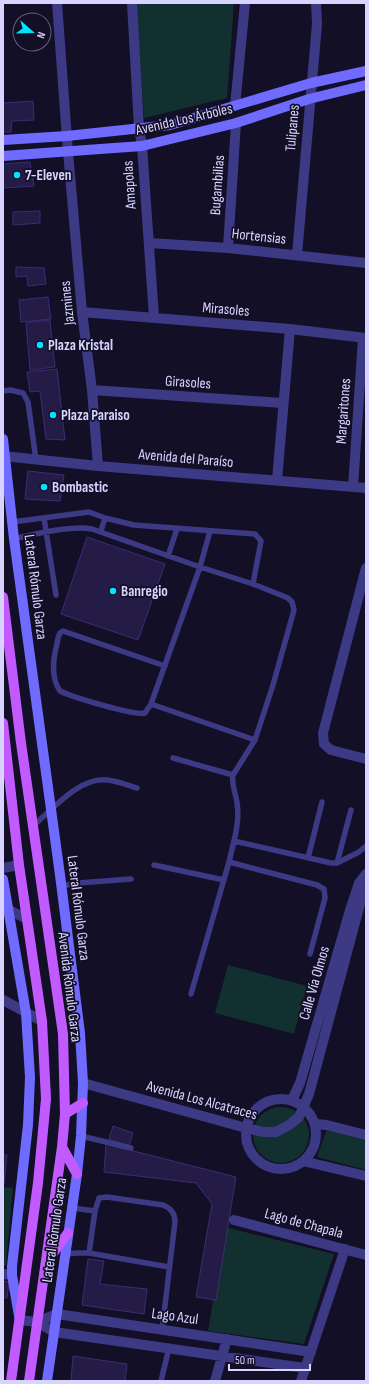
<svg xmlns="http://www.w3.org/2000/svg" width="369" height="1384" font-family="'Sofia Sans Condensed',sans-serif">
<rect width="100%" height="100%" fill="#130f26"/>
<path fill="#12302f" d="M136,3H234L227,98L144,118Z
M228,965L307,986L294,1034L215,1013Z
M253 1135a28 28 0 1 1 56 0a28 28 0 1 1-56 0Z
M327,1129L366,1139V1170L317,1157Z
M3,1187L13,1188L6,1265H3Z
M225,1227L334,1254L304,1344L208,1331Z"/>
<path fill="#241b47" stroke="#3b2d73" d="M33,101L34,120L12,121L11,132H3V103Z
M30,162L34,186L3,188V164Z
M40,211V223L13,225V212Z
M16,267L44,268L46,284L28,286L27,276L16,277Z
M48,297L51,319L21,322L19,300Z
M50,320L55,367L30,370L26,323Z
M57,369L65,440L46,439L40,391L30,392L27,372Z
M28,471L64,475L60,501L25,499Z
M87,537L165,564L138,640L61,614Z
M113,1126L133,1133L129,1146L109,1139Z
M106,1144L236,1177L216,1300L196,1297L212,1204L196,1183L104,1172Z
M3,1155H7L4,1184H3Z
M88,1259L104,1261L100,1284L147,1289L144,1314L82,1305Z
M3,1281L9,1282L7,1298H3Z
M73,1356L127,1364L125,1381H71Z"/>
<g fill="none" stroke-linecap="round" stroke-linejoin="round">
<path stroke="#3d3a85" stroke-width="5.5" d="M3,391L10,390L23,393L28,402L36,460
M44,518L56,595
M12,522L89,512L105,518L134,525L255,534L261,541L253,584
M101,531L105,518
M14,539C34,534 72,525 92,529L200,567L253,584L288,598L292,602L294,610L273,685L255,740L151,704
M168,556L177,529
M165,666L63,631C58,633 58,639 57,644C53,659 51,678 60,691C72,697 135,716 145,713L151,704L200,567L210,531
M255,740L233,775C231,785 236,793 237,803C239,815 237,829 234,841L331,863H337L351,810
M173,758L233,775
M33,826C53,809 79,777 107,780C117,781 127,785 137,788
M308,858L322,802
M229,862L317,885L324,889L325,898L310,954
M337,863L359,852L366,846
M154,865L224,880
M61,886L78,883L131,879
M191,994L229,862L234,841
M81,1136L131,1148
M72,1208L95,1211L89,1253L169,1267
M95,1211L99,1198L107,1197L163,1205C171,1208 175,1213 175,1222L162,1330
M65,1254L78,1253H89
M161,1381L169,1348"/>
<path stroke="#3d3a85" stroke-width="10" d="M57,3L68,152L82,312L92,390L98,466
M132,3L139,128L142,146L154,317
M235,106L245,3
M149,243L228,248L366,263
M228,248L236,123
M297,255L317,24L316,3
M82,312L290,329L366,338
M92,390L282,403
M3,456L98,466L366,488
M277,480L290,329
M353,487L363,338
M366,568L323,733L324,744L331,750L366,759
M3,868L19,865
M3,907L27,919
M3,1000L42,1021
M83,1083L246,1128L263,1132H276L289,1125L299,1117L309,1094L360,904L366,889
M246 1134a35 35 0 1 1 70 0a35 35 0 1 1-70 0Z
M292,1100L300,1083L351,907L359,883L366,874
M315,1124L327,1125L366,1135
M303,1161L366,1176
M234,1220L366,1255
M3,1274L12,1275
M19,1320L37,1322L54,1332L305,1368
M37,1322L57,1314L311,1352
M215,1381L227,1339
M301,1381L345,1249"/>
<path stroke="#6f6bff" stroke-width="10" d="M3,140L67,136L170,125L311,83L366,71
M3,156L142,146L236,123L309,99L366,85
M3,439L14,539L60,875L80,1033L83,1083L81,1136L77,1174L47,1381
M3,879L26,1013L30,1077L28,1125L12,1266V1275L19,1316"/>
<path stroke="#c25bff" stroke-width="10" d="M3,597L21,743L63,1034L65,1114L62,1147L29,1381
M3,723L19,865L42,1021L46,1099L38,1183L11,1381
M65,1114L83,1103
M62,1147L77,1174
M47,1261L68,1233"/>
</g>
<g fill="#00e5ff" stroke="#130f26" stroke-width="1.5">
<circle cx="17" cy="175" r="4"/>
<circle cx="40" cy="345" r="4"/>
<circle cx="53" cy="415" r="4"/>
<circle cx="44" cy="487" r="4"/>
<circle cx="113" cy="591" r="4"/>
</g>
<g text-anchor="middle" stroke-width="3.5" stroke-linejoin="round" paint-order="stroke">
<g font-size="15" fill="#d9d4ff" stroke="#130f26">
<text transform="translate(184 119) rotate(-13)" y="5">Avenida Los Árboles</text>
<text transform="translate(292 128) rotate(-85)" y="5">Tulipanes</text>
<text transform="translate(129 185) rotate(-94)" y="5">Amapolas</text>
<text transform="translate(217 185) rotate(-86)" y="5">Bugambilias</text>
<text transform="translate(259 236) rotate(6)" y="5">Hortensias</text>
<text transform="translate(67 303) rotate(-96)" y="5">Jazmines</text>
<text transform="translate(226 309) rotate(5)" y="5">Mirasoles</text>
<text transform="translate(188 382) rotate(4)" y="5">Girasoles</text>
<text transform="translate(343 411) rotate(-86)" y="5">Margaritones</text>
<text transform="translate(186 458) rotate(5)" y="5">Avenida del Paraíso</text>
<text transform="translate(36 587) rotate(83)" y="5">Lateral Rómulo Garza</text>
<text transform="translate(79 908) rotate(83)" y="5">Lateral Rómulo Garza</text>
<text transform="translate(314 983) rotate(-74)" y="5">Calle Vía Olmos</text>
<text transform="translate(70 987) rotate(83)" y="5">Avenida Rómulo Garza</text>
<text transform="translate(202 1100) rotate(15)" y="5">Avenida Los Alcatraces</text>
<text transform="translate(304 1223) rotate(15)" y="5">Lago de Chapala</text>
<text transform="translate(54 1230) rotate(-82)" y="5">Lateral Rómulo Garza</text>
<text transform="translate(175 1316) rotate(8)" y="5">Lago Azul</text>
</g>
<g font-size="15" font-weight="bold" fill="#d9d4ff" stroke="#130f26" text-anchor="start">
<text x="25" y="180">7-Eleven</text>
<text x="48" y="350">Plaza Kristal</text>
<text x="61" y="420">Plaza Paraiso</text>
<text x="52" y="492">Bombastic</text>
<text x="121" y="596">Banregio</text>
</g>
</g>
<rect width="369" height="1384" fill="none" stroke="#d9d4ff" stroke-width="8"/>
<g transform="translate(32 32) rotate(110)"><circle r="19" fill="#130f26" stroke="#625e7d"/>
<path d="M0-3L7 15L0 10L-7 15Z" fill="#00e5ff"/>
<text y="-6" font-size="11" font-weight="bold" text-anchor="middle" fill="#d9d4ff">N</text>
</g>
<path d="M229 1364v6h81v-6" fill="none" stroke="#d9d4ff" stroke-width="2"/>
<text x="235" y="1364" font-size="12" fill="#d9d4ff" stroke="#130f26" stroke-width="3" paint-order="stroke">50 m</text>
</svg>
